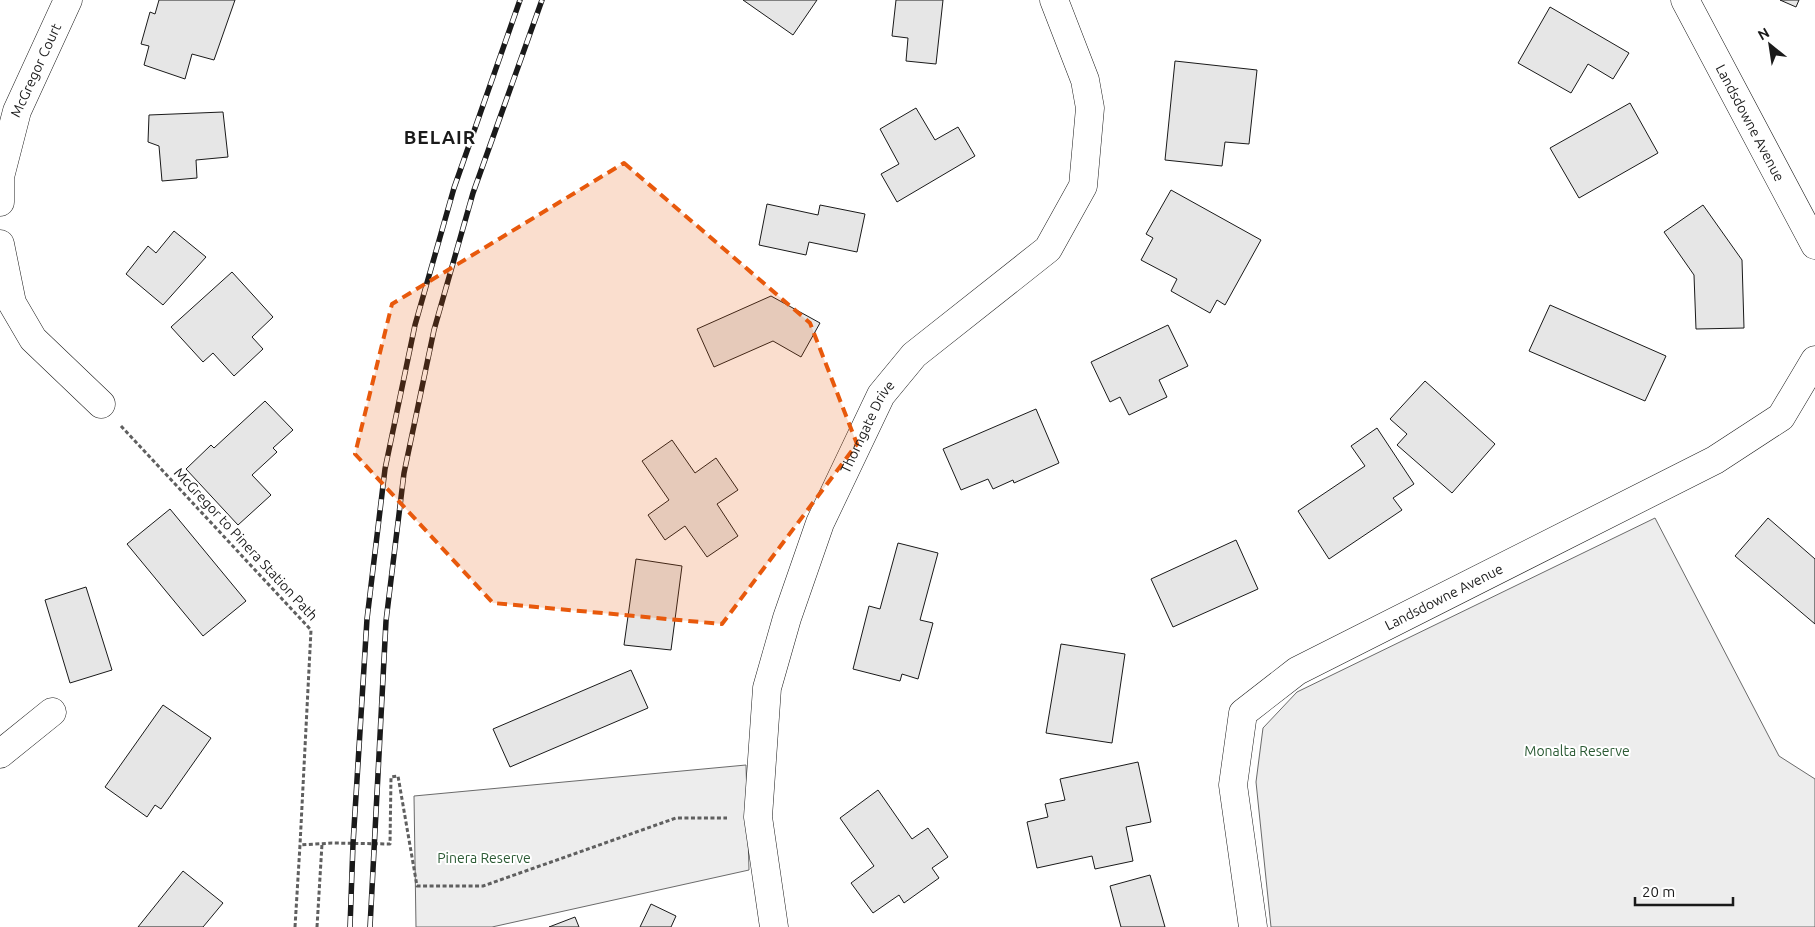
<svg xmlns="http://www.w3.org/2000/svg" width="1815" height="927" font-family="Ubuntu,sans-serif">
<rect width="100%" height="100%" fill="#fff"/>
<path fill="#ededed" stroke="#6a6a6a" d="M1655,518L1779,756L1815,779V927H1271L1256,782L1263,728L1297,692Z
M746,765L749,870L492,927H416L414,796Z"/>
<path fill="#e6e6e6" stroke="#1a1a1a" d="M159,0H235L214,60L192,54L185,79L144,65L149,46L141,44L150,12L155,14Z
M743,0H817L793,35Z
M896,0H943L936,64L906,61L908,38L892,36Z
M1780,0H1799L1796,7Z
M1550,7L1629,53L1613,79L1588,64L1571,93L1518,63Z
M1175,61L1257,70L1249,144L1225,142L1222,166L1165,160Z
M1630,103L1658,153L1579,198L1550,148Z
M916,108L935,140L958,127L975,156L897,202L881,174L899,164L880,129Z
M223,112L228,157L196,160L197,178L162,181L159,146L148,142L149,115Z
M1171,190L1261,240L1225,305L1217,300L1210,313L1171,291L1177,279L1141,260L1153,238L1146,234Z
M767,204L818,215L820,205L865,214L857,252L809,242L806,255L759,245Z
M1703,205L1742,260L1744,328L1696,329L1694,275L1664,232Z
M174,231L206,257L163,305L126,274L148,246L156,253Z
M232,272L273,317L252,337L263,349L234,376L213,353L203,362L171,327Z
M771,296L820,323L801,357L773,341L714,367L697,329Z
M1550,305L1666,356L1645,401L1529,351Z
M1168,325L1188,366L1159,380L1167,397L1129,415L1120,397L1110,402L1091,362Z
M1425,381L1495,444L1452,493L1397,445L1407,434L1390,419Z
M265,401L293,430L273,448L277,452L252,475L271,495L238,525L186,469L211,445L214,448Z
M1036,409L1059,463L1014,483L1013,480L993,489L988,479L961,490L943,449Z
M1377,428L1414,484L1393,498L1402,510L1329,559L1298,511L1365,466L1351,446Z
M672,440L695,473L716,458L738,490L717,504L738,536L707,557L685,526L665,540L648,515L669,500L642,461Z
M170,509L246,601L203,636L127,544Z
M1768,518L1815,559V624L1735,556Z
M1236,540L1258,589L1173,627L1151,579Z
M898,543L938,553L920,620L933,623L918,679L902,674L900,681L853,669L869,606L880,609Z
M636,559L682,566L671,650L624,645Z
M86,587L112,670L70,683L45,600Z
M1061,644L1125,654L1112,743L1046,733Z
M631,670L648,708L510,767L493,729Z
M163,705L211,738L161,809L155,805L147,817L105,787Z
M1138,762L1151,822L1126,827L1133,861L1095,869L1092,856L1037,868L1027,822L1048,817L1045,804L1065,800L1060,779Z
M878,790L912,839L928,828L948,857L932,868L939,878L904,903L899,895L873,913L851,883L874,866L840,818Z
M183,871L223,903L203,927H138Z
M1150,875L1165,927H1121L1110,886Z
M651,904L676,916L671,927H640Z
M575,917L579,927H549Z"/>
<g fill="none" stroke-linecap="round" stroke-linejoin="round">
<defs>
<g id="minor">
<path id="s1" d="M1685,0L1815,245"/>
<path id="s2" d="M0,202V177L17,111L68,0"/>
<path d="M0,244L12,303L33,339L101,404"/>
<path d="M0,754L52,712"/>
<path id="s3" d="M774,927L758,817L767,688L787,618L820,523L881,395L914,355L1048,249L1083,186L1090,108L1085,80L1054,0"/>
<path id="s4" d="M1253,927L1233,785L1243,713L1297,671L1715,460L1781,417L1815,360"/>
</g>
</defs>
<use href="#minor" stroke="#1a1a1a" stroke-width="29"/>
<path stroke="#5f5f5f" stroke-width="3" stroke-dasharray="4 2.5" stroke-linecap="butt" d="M121,426L311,630L300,845
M295,927L300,845L332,843L390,844L391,777L398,776L417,886H483L676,818H727
M317,927L322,844"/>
<use href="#minor" stroke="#fff" stroke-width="28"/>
<defs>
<path id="rail" d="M350,927L353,844L367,619L385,469L415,325L454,188L520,0
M370,927L386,621L404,473L434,330L473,193L542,0"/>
</defs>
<use href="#rail" stroke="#1a1a1a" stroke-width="5.5"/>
<use href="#rail" stroke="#fff" stroke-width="4" stroke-dasharray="11" stroke-linecap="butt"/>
</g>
<path fill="#e8590c" fill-opacity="0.2" stroke="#e8590c" stroke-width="4" stroke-dasharray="10 6" stroke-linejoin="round" d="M624,163L810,323L857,444L722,624L493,603L355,454L392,304Z"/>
<g text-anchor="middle" stroke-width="4" stroke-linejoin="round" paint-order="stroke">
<g font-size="14" fill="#1a1a1a" stroke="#fff">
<text dy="5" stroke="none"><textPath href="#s2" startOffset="138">McGregor Court</textPath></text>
<text dy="5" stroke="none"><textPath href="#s1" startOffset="139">Landsdowne Avenue</textPath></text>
<text dy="5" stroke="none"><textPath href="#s3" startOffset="521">Thorngate Drive</textPath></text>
<text transform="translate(246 544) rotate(47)" y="5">McGregor to Pinera Station Path</text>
<text dy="5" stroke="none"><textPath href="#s4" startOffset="449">Landsdowne Avenue</textPath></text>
</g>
<g font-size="14" fill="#2b5a34" stroke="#fff">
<text x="1577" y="756">Monalta Reserve</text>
<text x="484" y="863">Pinera Reserve</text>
</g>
<g font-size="19" font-weight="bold" letter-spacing="1" fill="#1a1a1a" stroke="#fff">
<text x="440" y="144">BELAIR</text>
</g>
</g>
<g transform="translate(1770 45) rotate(330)" stroke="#ffffff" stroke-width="4" paint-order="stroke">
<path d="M0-4L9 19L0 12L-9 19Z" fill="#1a1a1a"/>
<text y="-8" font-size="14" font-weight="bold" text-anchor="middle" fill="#1a1a1a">N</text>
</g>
<path d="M1635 897v8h98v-8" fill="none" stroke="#1a1a1a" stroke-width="2.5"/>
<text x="1642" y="897" font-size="15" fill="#1a1a1a" stroke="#ffffff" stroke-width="4" paint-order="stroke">20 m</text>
</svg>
